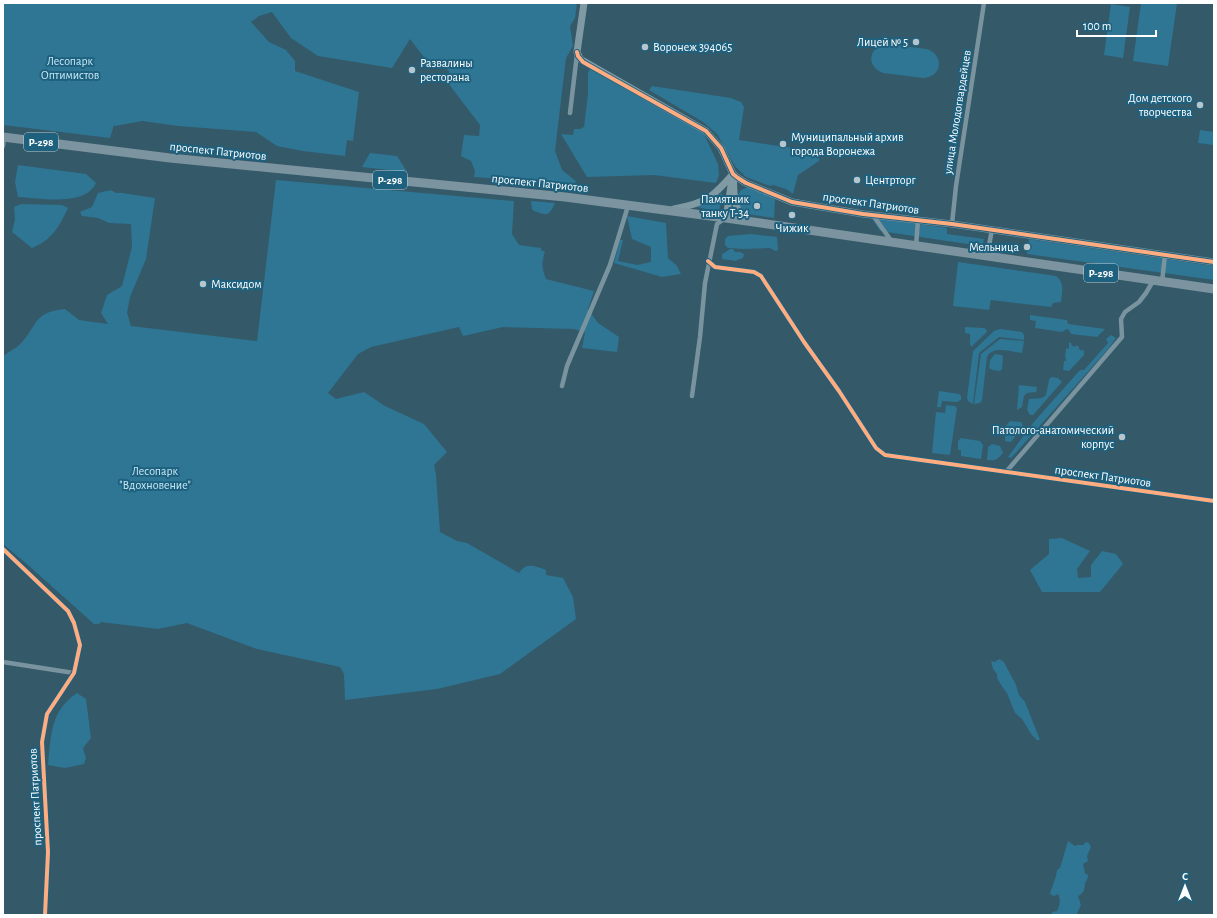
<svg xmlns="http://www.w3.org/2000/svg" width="1217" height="918" font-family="'Alegreya Sans',sans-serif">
<rect width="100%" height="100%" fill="#345969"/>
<path fill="#2e7694" d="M3,3H577L575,18L570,26L573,46L566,58L555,151L562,170L577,182L552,186L514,180L474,177L475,171L471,161L461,156L464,135L479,136L480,125L448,83L449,71L423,56L410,39L392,68L318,56L291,38L272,12L259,16L251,22L269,42L286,50L295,61V71L359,92L353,141L347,140L345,156L303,151L277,146L256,132L178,126L142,121L115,126L114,125L110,138L3,125Z
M1141,3H1177L1168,66L1133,61Z
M1111,4L1130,7L1123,58L1104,55Z
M882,44H887L927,49C945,56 942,77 923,78L883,73C868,67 867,52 882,44Z
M591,66L693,125L704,134L718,164L719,175L716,183L654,175L587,177L561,134L573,135L574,129H580L584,127L588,94V73Z
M652,86L731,98L741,102L744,107L739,140L820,152L819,161L798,175L793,194L786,189L773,185L770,186L746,177L735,166L717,134L703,122L649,90Z
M1200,130L1214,132V145L1198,143Z
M370,153L397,156L407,172L362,167Z
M18,165L86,174L96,183C85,207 40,198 18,197L15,182Z
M276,180L514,201L512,234L519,245L541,248V250L545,252C541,264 542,268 546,279L594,291L588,309L598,323L619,337L617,352L582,348L585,332L574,329L503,327L463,336L459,327L371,347L358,354L328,393L336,399L364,392L385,406L424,424L447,452L434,465L436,475L440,532L457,541L467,543L519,573C527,562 534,566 546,570V575L563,578L573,597L576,619L500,674L437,689L345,700L344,674L340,667L257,649L187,623L158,629L101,622L99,624H94L28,565L3,544V357C7,352 13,350 18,346C38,328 31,312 65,309L79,320L108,324L101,313L107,295L122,286L132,247L131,224L109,223L98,218L82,216L80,212L92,207L98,193L111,190L116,193H122L155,198L146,259L130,297L127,313L131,326L257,341Z
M748,187L775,199L774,218L747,214L738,208L736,198L741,190Z
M721,193L722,194L719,212L697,207L711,202Z
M531,201L555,203C549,216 548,216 534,211L532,209Z
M21,204L62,205L68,208C59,227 52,240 32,248L12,232L15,219L14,207Z
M627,216L666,223L668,258L677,266L681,274L662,277L614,263L620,240H623L618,261L637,265L651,262V247L632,239Z
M871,217L947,228V234L984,239L983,245L981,246L880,231Z
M751,234L777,237L778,250L775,251L770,248L743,249L728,248L725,245V239L728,236Z
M1029,239L1214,266V280L1027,254Z
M730,249H733L735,252H740L744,254L743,258L735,261L722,259V254Z
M958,262L1056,276C1065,283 1062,292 1061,302L1053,303L1051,307L991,300L989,310L953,306Z
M1030,315L1067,320L1068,324L1105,329L1097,337L1071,334L1069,330L1067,329L1062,332L1035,328L1036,321L1030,320Z
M965,327L984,328L986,329L987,332L971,347V345H970V334L965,333Z
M1000,329L1022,332L1024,335V340L999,337L979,353L973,404L968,401L967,398L973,351L994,331Z
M1111,335L1116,338L1109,348L1021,447L1011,458L1008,457L1033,423L1080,370H1084L1108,343L1106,339Z
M1000,339L1024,341L1022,353C1011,352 993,345 987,357L982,400L980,403L974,404L981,354Z
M1069,342L1072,344L1071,345L1075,347L1076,345L1079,347V349L1082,351L1083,349L1084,352V355L1069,371L1063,370L1064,361H1066V358H1065L1066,348L1069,349Z
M995,354L1001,355L1003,356L1002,369L1000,371L993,370L989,368L990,360Z
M1051,377L1058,378L1062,382L1033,415H1030L1027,410L1029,399L1042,398L1046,395L1049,380Z
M1019,385L1037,387L1036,392L1027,393L1024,396L1022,407L1017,410Z
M939,391L959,394L961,396V400L957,402L942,401L941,407H937Z
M946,405L955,406L957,408L950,455L932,453L936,412L945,413Z
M1010,421L1021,422L1023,426L1011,442L1005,441V439L1006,426Z
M961,438L980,441L983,445L981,459L961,456V450H958V441Z
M992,444L1000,446L1003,453C997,460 995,461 987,460L988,447Z
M1062,538L1090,551L1077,569L1078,578L1091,577V565L1102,551L1116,554L1123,564L1100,592H1042L1030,570L1049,554V539Z
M999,659L1004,662L1016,685L1019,695L1025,702L1040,740H1037L1031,734L1022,719L1015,713L1007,693L1003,688L997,678V674L993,669L991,661L995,662Z
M77,693L86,699L91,738L83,748L86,758L84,764L65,768L48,765C51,736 50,711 77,693Z
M1068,841L1075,846L1077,845H1083L1086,842L1089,843L1091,847L1087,856L1088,861L1083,864L1085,873L1088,875C1088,880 1085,881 1085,885C1084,891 1084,893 1078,896L1081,905L1076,915H1052V912L1057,911C1060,905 1061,900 1058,894L1054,896L1050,894C1052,886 1056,879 1057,870L1060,868Z"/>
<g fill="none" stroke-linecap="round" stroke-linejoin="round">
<path stroke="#7a949f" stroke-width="4.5" d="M570,113L577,54
M3,146L4,137
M873,215L892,242
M952,224L956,186L984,3
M916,246L918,220
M987,257L992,229
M708,261L715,267L754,272L761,276L804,342L839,391L876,448L885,455L1214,501
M1162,282L1165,255
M562,386L567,366L610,265L628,206
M692,396L700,337L705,283L717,224L724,219
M1006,472L1122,337L1121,319L1125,312L1139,302L1146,293L1153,281
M3,549L68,611L74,623L80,645L74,673L47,714L42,742L48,852L45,915
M3,662L74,673"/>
<path stroke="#809aa4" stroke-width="7" d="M584,3L577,52L580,59L706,131L721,148L733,174L738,178L746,183L792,202L863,214L952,224L1214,262
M733,174C735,194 731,205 746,221
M674,209C706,203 712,198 733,174
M726,218L731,186"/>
<path stroke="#7b949f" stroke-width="9" d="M3,137L170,158L565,197L726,218L1214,289"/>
<defs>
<path id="cycleway" d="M577,52L578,56L583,62L706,131L721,148L733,174L738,178L746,183L792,202L863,214L952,224L1214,262
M708,261L715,267L754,272L761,276L804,342L839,391L876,448L885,455L1214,501
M3,549L68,611L74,623L80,645L74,673L47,714L42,742L48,852L45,915"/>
</defs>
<use href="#cycleway" stroke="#1e617f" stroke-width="6"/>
<use href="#cycleway" stroke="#ffac80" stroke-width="4"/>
</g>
<g fill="#b8c5ca" stroke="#1e617f" stroke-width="1.5">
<circle cx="916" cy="42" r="4"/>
<circle cx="645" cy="47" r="4"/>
<circle cx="412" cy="70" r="4"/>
<circle cx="1200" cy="105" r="4"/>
<circle cx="783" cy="144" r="4"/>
<circle cx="857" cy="180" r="4"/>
<circle cx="757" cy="206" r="4"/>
<circle cx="792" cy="215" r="4"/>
<circle cx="1027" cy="247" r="4"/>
<circle cx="203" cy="284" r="4"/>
<circle cx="1122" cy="437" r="4"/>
</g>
<g text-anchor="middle" stroke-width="4" stroke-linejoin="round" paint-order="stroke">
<g fill="#1e617f" stroke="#bcd0d9" stroke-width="1">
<rect x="24" y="133" width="34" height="18" rx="3"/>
<rect x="373" y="171" width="34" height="18" rx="3"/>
<rect x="1084" y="264" width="34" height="18" rx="3"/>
</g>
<g font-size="11" font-weight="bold" fill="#fff">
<text x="41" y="146">Р-298</text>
<text x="390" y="184">Р-298</text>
<text x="1101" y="277">Р-298</text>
</g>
<g font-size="12" fill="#fff" stroke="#1e617f" text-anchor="end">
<text x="908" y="46">Лицей № 5</text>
<text x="653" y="51" text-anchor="start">Воронеж 394065</text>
<text x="420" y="67" text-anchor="start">Развалины<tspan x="420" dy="14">ресторана</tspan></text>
<text x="1192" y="102">Дом детского<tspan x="1192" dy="14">творчества</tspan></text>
<text x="791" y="141" text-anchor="start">Муниципальный архив<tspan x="791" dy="14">города Воронежа</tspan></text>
<text x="865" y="184" text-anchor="start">Центрторг</text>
<text x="749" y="203">Памятник<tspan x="749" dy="14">танку Т-34</tspan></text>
<text x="792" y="232" text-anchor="middle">Чижик</text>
<text x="1019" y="251">Мельница</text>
<text x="211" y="288" text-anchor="start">Максидом</text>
<text x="1114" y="434">Патолого-анатомический<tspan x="1114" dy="14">корпус</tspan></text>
</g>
<g font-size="12" fill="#c5e8f6" stroke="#1e617f">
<text x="70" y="65">Лесопарк<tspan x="70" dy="14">Оптимистов</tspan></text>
<text x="155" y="475">Лесопарк<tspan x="155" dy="14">"Вдохновение"</tspan></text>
</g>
<g font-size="12" fill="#fff" stroke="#1e617f">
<text transform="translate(957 112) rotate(-81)" y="4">улица Молодогвардейцев</text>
<text transform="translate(218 151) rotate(6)" y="4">проспект Патриотов</text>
<text transform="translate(540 183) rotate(6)" y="4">проспект Патриотов</text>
<text transform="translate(871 203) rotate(8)" y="4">проспект Патриотов</text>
<text transform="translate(1103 476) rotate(8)" y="4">проспект Патриотов</text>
<text transform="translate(35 797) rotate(-93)" y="4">проспект Патриотов</text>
</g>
</g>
<rect width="1217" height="918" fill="none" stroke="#ffffff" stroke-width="8"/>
<g transform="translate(1185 886)" stroke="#1e617f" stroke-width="3" paint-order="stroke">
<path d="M0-3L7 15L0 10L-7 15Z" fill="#ffffff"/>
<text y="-6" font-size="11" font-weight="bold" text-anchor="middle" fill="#ffffff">С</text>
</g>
<path d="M1077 30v6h79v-6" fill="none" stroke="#ffffff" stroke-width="2"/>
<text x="1083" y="30" font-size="12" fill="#ffffff" stroke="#1e617f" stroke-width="3" paint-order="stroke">100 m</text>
</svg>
